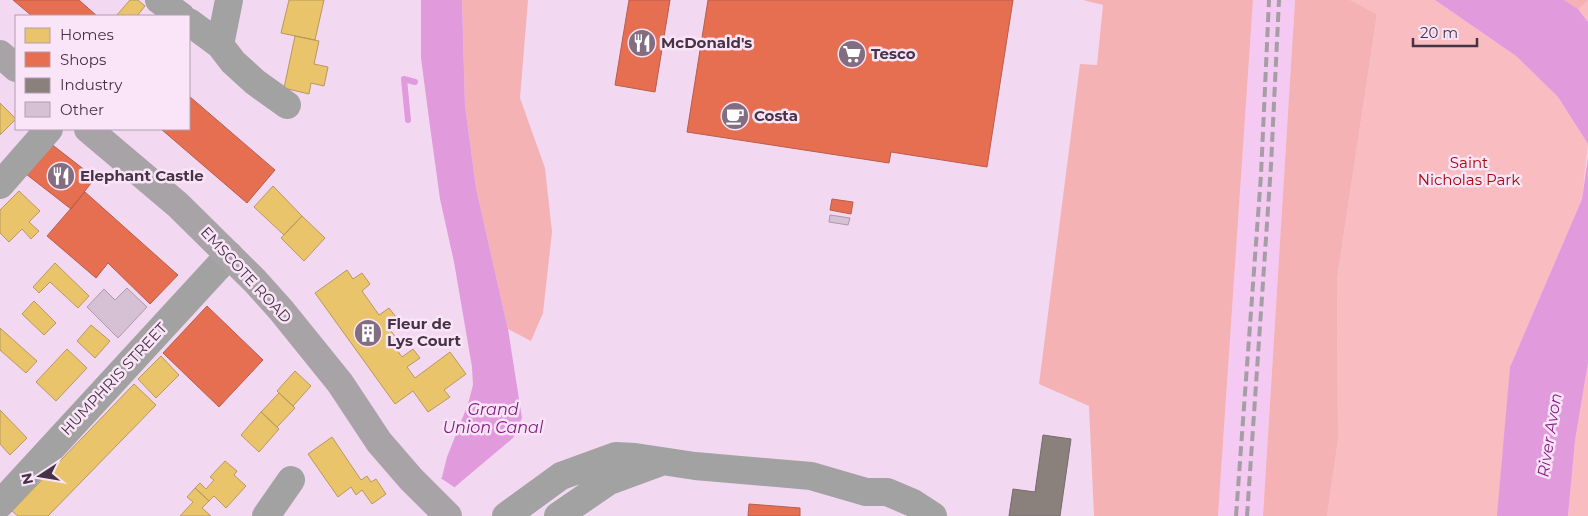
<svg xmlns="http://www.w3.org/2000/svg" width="1588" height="516" font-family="Montserrat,sans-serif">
<rect width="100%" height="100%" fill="#f3d8f1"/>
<path fill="#f5caf2" d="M1253,0H1295L1263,516H1218Z"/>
<path fill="#f8bcc1" d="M1350,0H1435L1516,56L1558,97L1588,144L1582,199L1510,367L1499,516H1327L1338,440L1337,279L1377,14Z
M1564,0H1588V22L1578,9Z
M1588,363V516H1568L1575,441Z"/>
<path fill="#f4b2b5" d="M462,0H528L520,98L545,168L552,232L543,313L531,341L508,329L476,188L465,105Z
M1083,0H1253L1218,516H1094L1089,406L1039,384L1080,64L1097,65L1103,5Z
M1295,0H1350L1377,14L1337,279L1338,440L1327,516H1263Z
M1564,0H1588L1578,9Z"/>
<path fill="#e19bdd" d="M421,0H462L465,105L476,188L508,329L522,418L513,438L456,486L428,516H413L442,477L447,457L468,404L473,385L472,367L454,262L440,199L429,119L421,58Z
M1435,0H1564L1578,9L1588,22V144L1558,97L1516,56Z
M1588,157V363L1575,441L1568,516H1497L1510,367L1582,199Z"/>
<path fill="#f3d8f1" d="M439,477L457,489L432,516H411Z"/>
<path fill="#e9c46a" stroke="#b8985f" d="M130,0H138L145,6L137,16H116Z
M289,0H324L315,40L281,33Z
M295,36L319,41L314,64L328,67L324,86L311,83L309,94L284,88Z
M0,103L16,119L0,135Z
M273,186L302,216L284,235L254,207Z
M19,191L40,211L29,222L39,231L31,239L22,229L9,242L0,233V210Z
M302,216L325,238L304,261L281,238Z
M55,263L89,296L78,308L50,282L39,293L33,287Z
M347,270L353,279L362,273L370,284L362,291L379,315L389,308L396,317L386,324L399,342L394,346L402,357L413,349L420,358L407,367L415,378L450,352L466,374L444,390L450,397L428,412L413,391L395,404L315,293Z
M34,301L56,323L44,335L22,314Z
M91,325L110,341L95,358L77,341Z
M0,328L37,361L26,373L0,350Z
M67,349L87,368L56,401L36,382Z
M161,356L179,375L156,398L138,379Z
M295,371L311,386L293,406L277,391Z
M134,384L156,405L48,516H18L12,511Z
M279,393L295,408L277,427L261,412Z
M0,410L27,438L10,455L0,444Z
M261,412L279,429L259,452L241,435Z
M332,437L361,480L367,476L371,482L376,479L386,494L372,504L362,490L356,495L351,487L338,497L308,454Z
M225,461L237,471L234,475L246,486L226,508L214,496L209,501L195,488L200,483L206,489L214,480L210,477Z
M195,488L209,501L202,508L211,516H180L193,502L187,497Z"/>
<path fill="#e76f51" stroke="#b75d4d" d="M13,0H79L97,16H32Z
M629,0H670L655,92L615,85Z
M708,0H1013L987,167L891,152L889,163L687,132Z
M189,96L275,170L247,203L161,129H189Z
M50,143L95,178L71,209L26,174Z
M85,192L178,275L150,304L108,263L96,278L47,236Z
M832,199L853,202L851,214L830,210Z
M207,306L263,360L219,407L163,353Z
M749,504L800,508V516H748Z"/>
<path fill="#8a817c" stroke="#766a6c" d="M1043,435L1071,439L1060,516H1009L1013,489L1035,492Z"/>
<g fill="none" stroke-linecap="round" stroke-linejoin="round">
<path stroke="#e19bdd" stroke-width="6" d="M408,120L404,79L415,82"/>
</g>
<path fill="#d6c1d4" stroke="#ad99ac" d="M830,215L850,218L848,225L829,222Z
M127,288L147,307L118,338L87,307L104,289L115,300Z"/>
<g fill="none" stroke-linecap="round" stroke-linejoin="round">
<path stroke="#a1a2a1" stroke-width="28" d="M159,0L181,16
M189,22L220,45L233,62L255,82L287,105
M220,45L229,0
M0,185L49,129
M0,504L229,255
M266,516L291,480
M506,516L561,476L616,456L635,457L695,466L811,476L866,492H887L913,503L933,516
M558,516L609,481L658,463"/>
<path stroke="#a7a3a7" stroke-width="28" d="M0,54L16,68
M88,129L178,205L255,281L281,310L340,383L379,442L411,479L448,516"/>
<path stroke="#a59ea5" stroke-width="4" stroke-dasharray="10 5" stroke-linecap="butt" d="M1236,516L1261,175L1269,0
M1247,516L1271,165L1279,0"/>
</g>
<defs>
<symbol id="restaurant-disc" viewBox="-11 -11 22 22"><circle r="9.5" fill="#836d81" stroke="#f9e5f7"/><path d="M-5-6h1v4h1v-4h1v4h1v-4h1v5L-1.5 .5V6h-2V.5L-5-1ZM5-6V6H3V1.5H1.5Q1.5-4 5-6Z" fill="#fff"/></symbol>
<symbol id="supermarket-disc" viewBox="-11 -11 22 22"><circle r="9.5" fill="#836d81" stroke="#f9e5f7"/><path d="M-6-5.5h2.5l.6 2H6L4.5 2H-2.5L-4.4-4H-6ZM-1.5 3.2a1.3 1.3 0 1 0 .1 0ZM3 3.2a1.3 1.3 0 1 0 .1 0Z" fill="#fff"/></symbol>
<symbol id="cafe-disc" viewBox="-11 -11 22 22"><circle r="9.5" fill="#836d81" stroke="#f9e5f7"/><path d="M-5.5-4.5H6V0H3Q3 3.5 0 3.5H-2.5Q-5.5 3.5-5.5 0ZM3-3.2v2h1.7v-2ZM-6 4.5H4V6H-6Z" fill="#fff"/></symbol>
<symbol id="building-disc" viewBox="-11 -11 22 22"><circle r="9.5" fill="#836d81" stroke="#f9e5f7"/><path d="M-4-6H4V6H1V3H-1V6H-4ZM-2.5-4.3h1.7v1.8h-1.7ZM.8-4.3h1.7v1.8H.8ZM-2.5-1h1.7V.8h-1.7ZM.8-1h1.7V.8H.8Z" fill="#fff"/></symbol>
</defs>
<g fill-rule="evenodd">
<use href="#restaurant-disc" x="626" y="27" width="32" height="32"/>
<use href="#supermarket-disc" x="836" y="38" width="32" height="32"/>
<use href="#cafe-disc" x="719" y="100" width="32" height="32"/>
<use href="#restaurant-disc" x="45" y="160" width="32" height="32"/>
<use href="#building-disc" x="352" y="317" width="32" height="32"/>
</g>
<g text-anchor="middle" stroke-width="5" stroke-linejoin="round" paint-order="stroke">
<g font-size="15" font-weight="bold" fill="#463345" stroke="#f9e5f7" text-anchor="start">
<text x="661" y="48">McDonald's</text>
<text x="871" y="59">Tesco</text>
<text x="754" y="121">Costa</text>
<text x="80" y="181">Elephant Castle</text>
<text x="387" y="329">Fleur de<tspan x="387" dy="17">Lys Court</tspan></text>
</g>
<g font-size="15" fill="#a50809" stroke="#f9e5f7">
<text x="1469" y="168">Saint<tspan x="1469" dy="17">Nicholas Park</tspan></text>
</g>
<g font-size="15" fill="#463345" stroke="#f9e5f7">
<text transform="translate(246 275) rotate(47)" y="5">EMSCOTE ROAD</text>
<text transform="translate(114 379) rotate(-47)" y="5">HUMPHRIS STREET</text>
</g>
<g font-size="16" font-style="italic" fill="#841883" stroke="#f9e5f7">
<text x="493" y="415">Grand<tspan x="493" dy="18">Union Canal</tspan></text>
<text transform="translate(1549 435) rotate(-81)" y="6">River Avon</text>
</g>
</g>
<rect x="15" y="15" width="175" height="115" fill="#f9e5f7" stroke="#b19eb0"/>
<rect x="25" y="28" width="25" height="15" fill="#e9c46a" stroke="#b19eb0"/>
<text x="60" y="40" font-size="15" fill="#463345">Homes</text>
<rect x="25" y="52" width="25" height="15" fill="#e76f51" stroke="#b19eb0"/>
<text x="60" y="65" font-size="15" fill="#463345">Shops</text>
<rect x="25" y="78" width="25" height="15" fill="#8a817c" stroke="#b19eb0"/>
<text x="60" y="90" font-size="15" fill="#463345">Industry</text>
<rect x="25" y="102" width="25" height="15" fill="#d6c1d4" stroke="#b19eb0"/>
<text x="60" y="115" font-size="15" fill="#463345">Other</text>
<g transform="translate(40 476) rotate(258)" stroke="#f9e5f7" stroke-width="4" paint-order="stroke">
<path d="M0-4L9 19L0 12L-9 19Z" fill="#463345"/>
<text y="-8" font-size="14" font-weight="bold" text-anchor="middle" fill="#463345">N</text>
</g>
<path d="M1413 38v8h64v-8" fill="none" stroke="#463345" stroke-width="2.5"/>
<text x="1420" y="38" font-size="15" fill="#463345" stroke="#f9e5f7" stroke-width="4" paint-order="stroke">20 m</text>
</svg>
